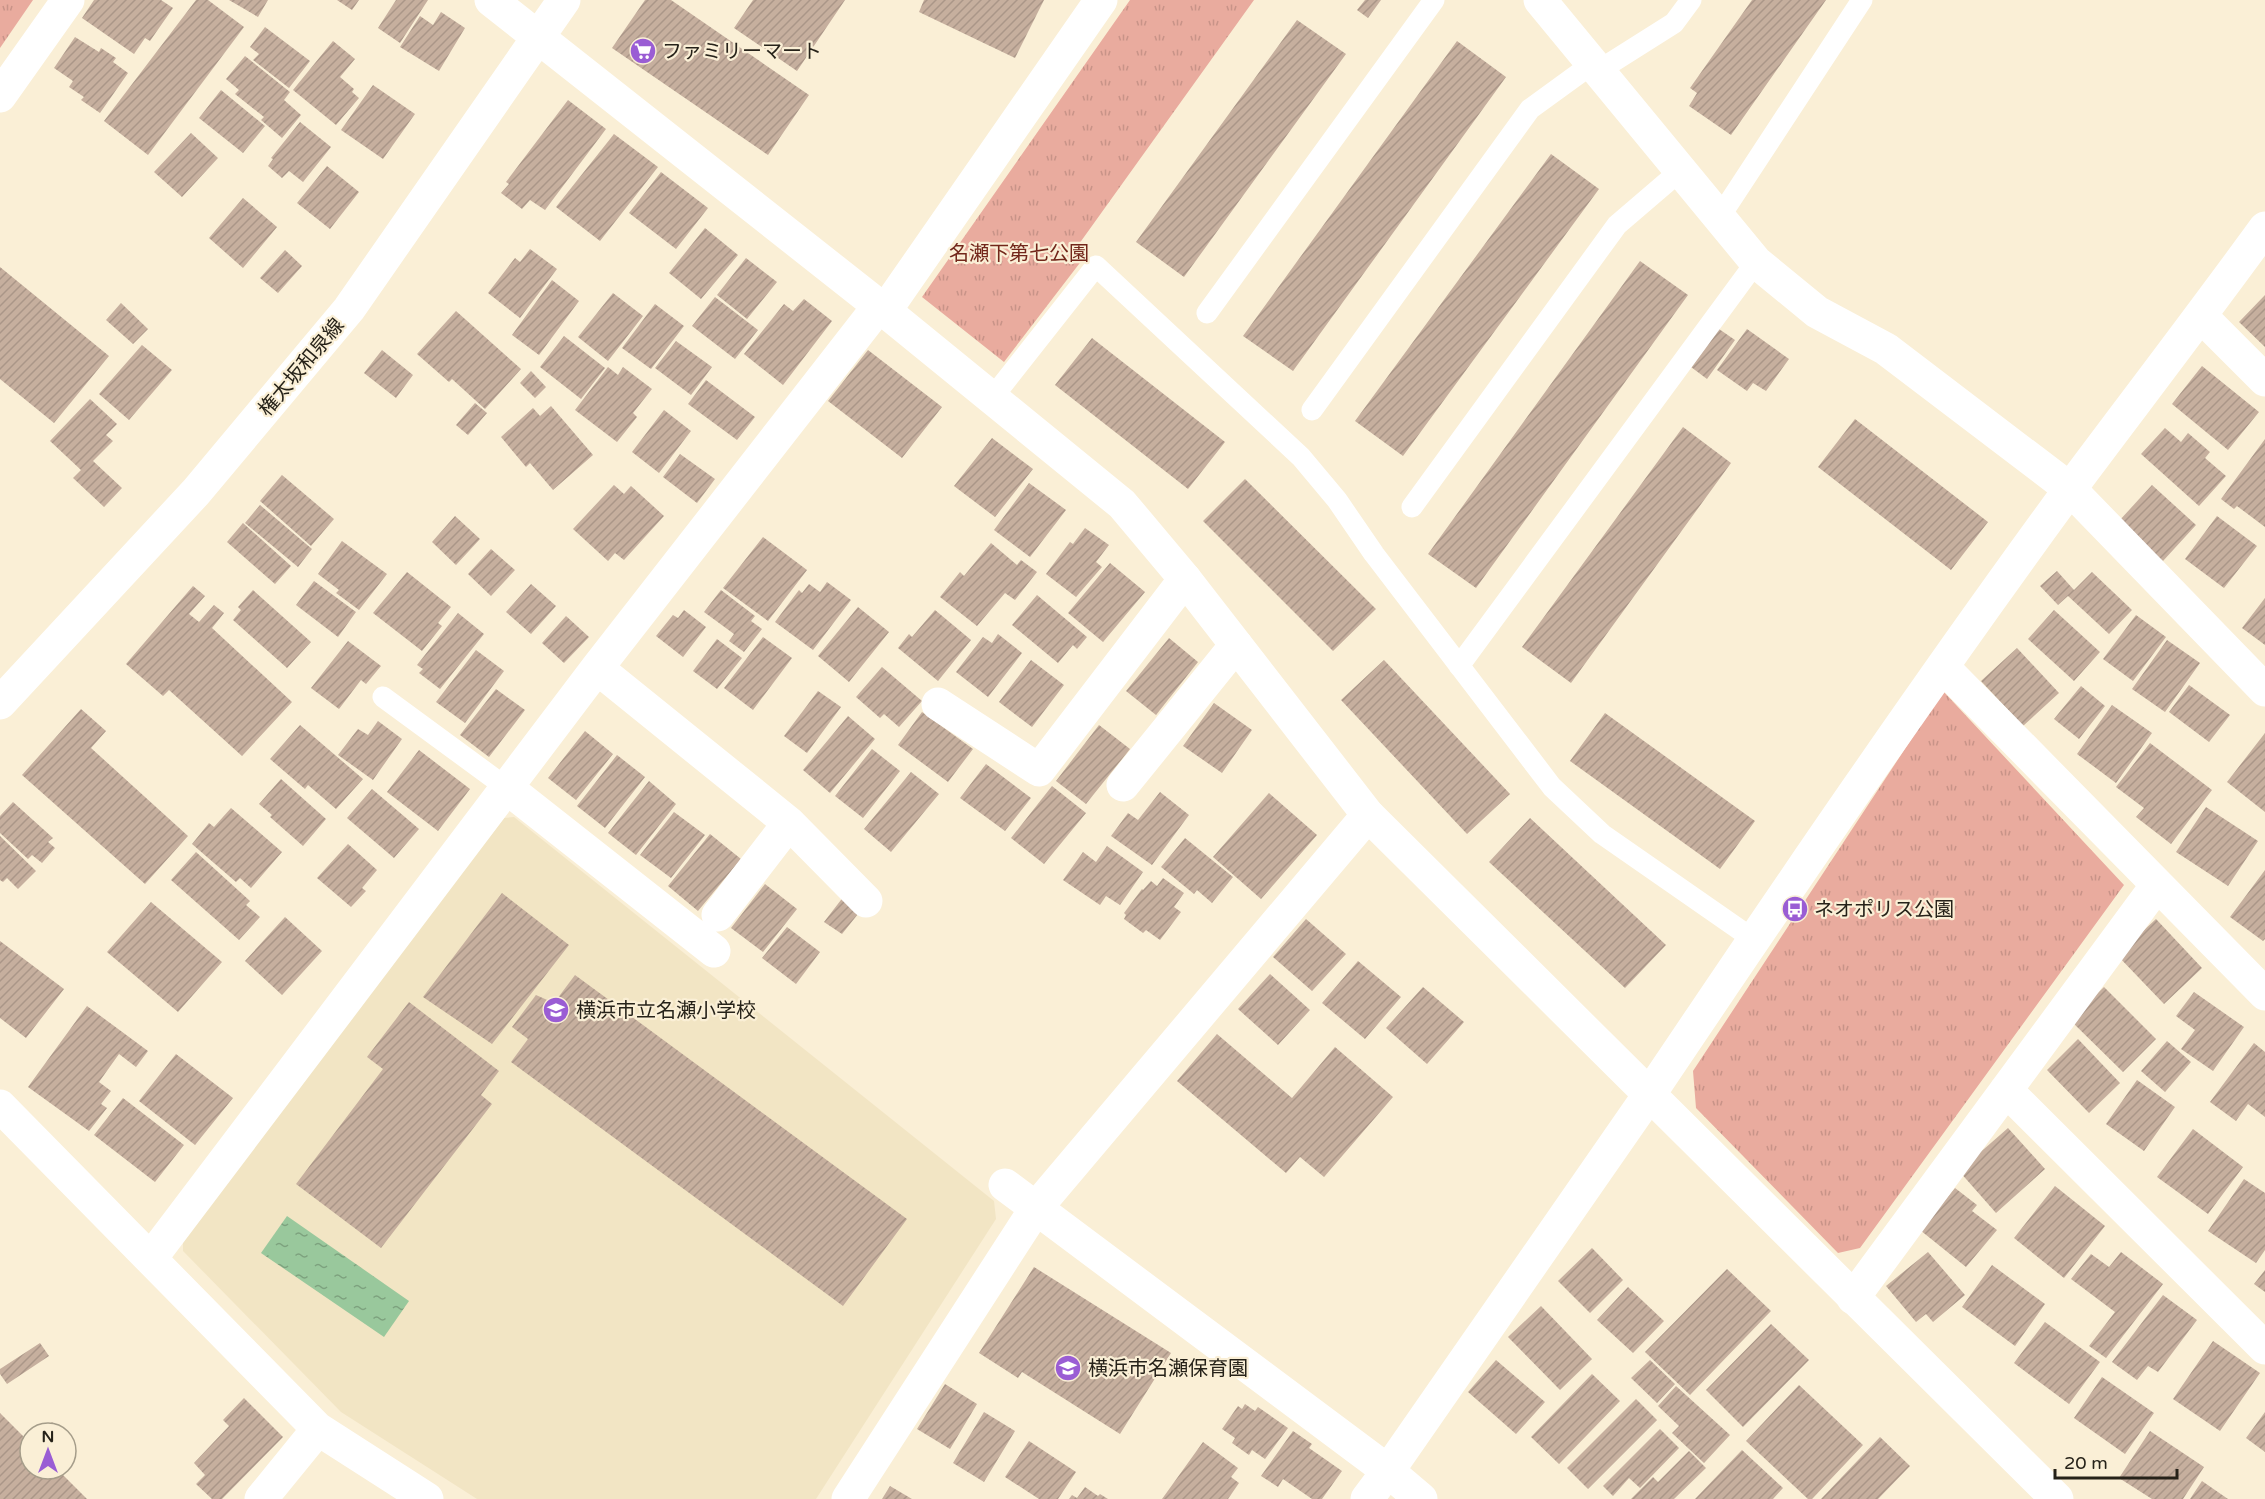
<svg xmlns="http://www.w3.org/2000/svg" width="2265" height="1499" font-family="'Varela Round','Noto Sans JP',sans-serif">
<defs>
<pattern id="grass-tufts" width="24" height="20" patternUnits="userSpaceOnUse" patternTransform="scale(1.5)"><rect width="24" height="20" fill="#e9ab9e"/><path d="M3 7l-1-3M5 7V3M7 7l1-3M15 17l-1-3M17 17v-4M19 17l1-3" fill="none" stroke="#c89388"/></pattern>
<pattern id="water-ripples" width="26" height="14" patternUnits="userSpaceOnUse" patternTransform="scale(1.5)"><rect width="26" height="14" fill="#99c89c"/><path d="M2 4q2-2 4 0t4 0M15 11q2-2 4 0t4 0" fill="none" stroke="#7da27e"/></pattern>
<pattern id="building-hatch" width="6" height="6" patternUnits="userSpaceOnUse" patternTransform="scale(1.5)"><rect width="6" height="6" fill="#c6af9e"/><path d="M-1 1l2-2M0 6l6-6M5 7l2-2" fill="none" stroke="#aa9688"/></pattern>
</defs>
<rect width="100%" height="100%" fill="#faefd6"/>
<path fill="#f2e5c4" d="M514,817L994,1201L996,1219L816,1499H477L341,1412L183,1251V1236L504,818Z"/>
<path fill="url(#grass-tufts)" d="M0,0H33L0,48Z
M1130,0H1254L1079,244L1089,251L1004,362L922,297Z
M1943,691L2124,885L1860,1248L1838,1253L1696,1108L1693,1071Z"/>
<path fill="url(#water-ripples)" d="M287,1216L409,1301L384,1337L261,1253Z"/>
<path fill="url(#building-hatch)" d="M94,0H161L173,8L150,41L145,38L134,54L82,18Z
M196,0H208L244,27L148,155L104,121Z
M229,0H268L258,17Z
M337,0H359L352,10Z
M396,0H428L400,43L378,28Z
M645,0H671L809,95L768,155L612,48Z
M753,0H845L797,71L734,28Z
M924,0H1044L1015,58L919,12Z
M1365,0H1381L1368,18L1357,10Z
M1752,0H1826L1731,135L1689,106L1697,93L1690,88Z
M441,12L465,28L439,71L400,47L420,16L433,25Z
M1297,20L1346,54L1184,277L1136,242Z
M265,27L310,61L289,88L253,60L259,54L250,47Z
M75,37L99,52L101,48L116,58L113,62L128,73L100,113L81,100L84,97L69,87L73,81L54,68Z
M333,41L355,59L340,77L354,89L352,92L359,98L336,125L293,90Z
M1457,41L1506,77L1293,371L1243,336Z
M245,56L290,92L284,100L301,115L282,138L261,120L264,117L235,94L239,90L226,79Z
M373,85L415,114L383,159L341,130Z
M221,90L265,126L243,153L199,118Z
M568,100L606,129L545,210L530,200L522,209L501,193L509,184L506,182Z
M300,122L331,147L303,182L289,171L282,178L268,166L273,159L271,158Z
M191,133L218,158L182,197L154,172Z
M614,134L658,167L600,241L556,207Z
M1551,154L1599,189L1403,456L1355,421Z
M327,166L359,192L330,229L297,203Z
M661,172L708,208L676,249L629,213Z
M243,198L277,227L243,268L209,238Z
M705,228L738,255L701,299L669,273Z
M530,249L557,269L520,318L488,293L515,258L520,262Z
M285,250L302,266L278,293L260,278Z
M746,258L777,282L747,319L717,295Z
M1640,261L1688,295L1476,588L1428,554Z
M0,267L109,356L54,423L0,379Z
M552,280L579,301L539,355L512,335Z
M613,293L643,316L608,361L578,337Z
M2265,295V347L2239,322Z
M715,297L758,330L735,359L692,326Z
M804,299L832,321L783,385L744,354L784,304L793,311Z
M121,303L148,329L133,344L106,320Z
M655,304L684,326L651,369L622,348Z
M456,311L521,369L485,409L452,379L449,382L417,354Z
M1719,329L1735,340L1707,379L1691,367Z
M1747,329L1789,359L1766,391L1753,383L1747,391L1717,370Z
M564,336L605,368L581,399L540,367Z
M1092,338L1225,442L1188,489L1055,385Z
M676,341L712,367L691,395L655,368Z
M142,345L172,370L129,420L99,394Z
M382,350L413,375L396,398L364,373Z
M868,350L942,407L902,458L828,401Z
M2202,366L2259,412L2228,450L2172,404Z
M608,367L618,375L623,367L652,389L633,413L637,417L617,442L575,410Z
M531,371L546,387L535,398L520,383Z
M706,380L755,417L737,440L688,404Z
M90,399L117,424L106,435L113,441L93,461L122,488L104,507L73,478L81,470L50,441Z
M475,403L487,413L468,435L456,425Z
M551,406L593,455L553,490L530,463L526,467L501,437L533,408L540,416Z
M664,410L691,431L659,473L632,452Z
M1855,419L1988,522L1951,570L1818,467Z
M1683,427L1731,463L1571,683L1522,647Z
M2165,428L2181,442L2188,433L2210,452L2205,458L2226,476L2199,506L2141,454Z
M992,438L1033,469L995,517L954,486Z
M2265,439V527L2237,506L2234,509L2221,499Z
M680,454L715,479L697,503L663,477Z
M282,475L334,519L311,546L260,501Z
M1245,479L1376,609L1333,651L1203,521Z
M1029,483L1066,510L1030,557L994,530Z
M614,485L624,494L631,486L664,516L624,560L615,553L608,561L573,529Z
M2152,485L2196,525L2163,561L2119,521Z
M260,505L312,549L298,567L245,523Z
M455,516L480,539L456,565L432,542Z
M2217,516L2257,546L2224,588L2185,559Z
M243,523L291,566L275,584L227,542Z
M1085,528L1109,545L1096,562L1102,567L1076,597L1046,574L1070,542L1073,544Z
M763,537L807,570L768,621L723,588Z
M342,541L387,574L359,610L336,593L339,590L318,574Z
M991,543L1017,565L1021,560L1037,572L1015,600L1005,593L977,626L940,597L960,572L964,576Z
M491,549L515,570L491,596L468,574Z
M1110,563L1145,592L1103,642L1068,613Z
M2057,571L2074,590L2092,572L2132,610L2109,634L2068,596L2058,605L2040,586Z
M407,572L451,607L438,623L442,626L422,651L373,613Z
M314,581L356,612L338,637L296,605Z
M827,582L851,600L813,650L775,622L799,590L802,593L809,584L820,592Z
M531,584L556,606L531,634L506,612Z
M193,586L205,596L189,614L199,622L214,605L224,613L212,628L292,702L242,756L169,690L163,696L126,664Z
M253,590L311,642L287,668L233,620L241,610L238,607Z
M721,590L755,616L751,621L762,629L744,652L729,641L734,634L704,612Z
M1037,595L1087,637L1077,649L1073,645L1058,663L1012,625Z
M2265,598V645L2242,628Z
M858,607L889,632L849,682L818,656Z
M684,610L706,627L683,657L656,636L673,615L678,618Z
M935,610L971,640L938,681L898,648L909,634L912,637Z
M2054,610L2100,652L2074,681L2028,639Z
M458,613L484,634L440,689L419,673L423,669L417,665Z
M2136,615L2166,637L2133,681L2103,659Z
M566,616L589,637L564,663L542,643Z
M998,634L1022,653L988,697L956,672L983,637L992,643Z
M763,637L792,658L753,710L724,688Z
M1169,638L1198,662L1156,715L1126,691Z
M717,639L742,658L717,689L693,671Z
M2167,640L2200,663L2165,712L2132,689Z
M348,641L381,666L366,684L361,680L339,709L311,688Z
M2017,648L2059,693L2023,726L1981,681Z
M476,650L504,671L465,723L436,702Z
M1031,660L1064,685L1032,727L999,702Z
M1384,660L1510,794L1467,834L1341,700Z
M882,667L922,701L899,727L884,714L880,718L856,697Z
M2189,685L2230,715L2209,742L2169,712Z
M2081,686L2105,706L2079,739L2054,719Z
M496,689L525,710L489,757L460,735Z
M818,691L841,707L807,753L784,736Z
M1214,703L1252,730L1222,773L1183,746Z
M2112,705L2152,733L2116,783L2077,754Z
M81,709L106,731L91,748L188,836L145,884L22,775Z
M922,712L973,749L948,782L898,745Z
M1605,713L1755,821L1720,869L1570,761Z
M848,716L875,739L830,793L803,770Z
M378,721L402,739L373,780L338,755L358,729L368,735Z
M300,725L363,779L336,809L308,785L305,789L270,759Z
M1099,725L1130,749L1086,804L1056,781Z
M585,731L613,754L576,800L548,778Z
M2265,733V812L2227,782Z
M2150,743L2212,790L2171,844L2136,817L2144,808L2116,787Z
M872,749L900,771L863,818L835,796Z
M419,750L470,789L438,831L387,792Z
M617,755L645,777L605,828L577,806Z
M986,764L1031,798L1005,831L960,798Z
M911,772L939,794L891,852L864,829Z
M281,779L326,819L303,846L270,817L272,815L259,804Z
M649,781L676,804L636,855L608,833Z
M1052,786L1086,813L1044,864L1011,838Z
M372,789L419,829L394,858L347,818Z
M1160,792L1189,815L1152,865L1111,836L1128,813L1138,820Z
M1269,793L1317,835L1261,899L1213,857Z
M13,802L53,838L48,842L55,848L42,863L32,855L28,859L0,833V816Z
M2206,807L2258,841L2228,886L2176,852Z
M231,808L282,852L251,888L240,878L236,882L192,844L209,823L214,827Z
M674,812L705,835L671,878L640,855Z
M1530,818L1666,945L1625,988L1489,862Z
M710,834L741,859L698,911L668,886Z
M0,836L36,871L18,889L7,878L3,882L0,880Z
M1185,838L1233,877L1212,903L1197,890L1194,894L1161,867Z
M348,844L377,870L362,888L366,891L351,907L317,878Z
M1107,846L1143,872L1120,905L1106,896L1100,905L1063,880L1083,852L1096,862Z
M196,852L250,901L246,905L260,917L239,940L171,880Z
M2265,870V939L2263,941L2230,917Z
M1163,878L1184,893L1174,907L1181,912L1160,940L1146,930L1143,933L1124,919L1126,915L1124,913L1142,889L1143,890L1151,881L1157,886Z
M765,884L797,909L763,952L731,928Z
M502,893L569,945L492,1044L423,997Z
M844,896L862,909L842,934L824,922Z
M151,902L222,962L178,1012L107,952Z
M285,917L322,951L282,995L245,961Z
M1306,919L1346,954L1312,991L1273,957Z
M2156,919L2202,968L2164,1004L2117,955Z
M787,927L820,952L796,984L762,958Z
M0,941L64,989L26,1038L0,1018Z
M1358,961L1401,997L1365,1039L1322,1003Z
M1270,974L1310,1010L1278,1045L1238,1009Z
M575,975L907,1219L843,1306L511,1062L528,1039L512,1027L536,995L554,1003Z
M1423,987L1464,1022L1427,1064L1386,1028Z
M2104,987L2156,1039L2123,1072L2070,1020Z
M2194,992L2244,1027L2213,1071L2181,1049L2195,1030L2176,1016Z
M409,1002L499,1071L481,1095L492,1104L381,1248L296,1184L383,1069L367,1057Z
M87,1006L148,1051L136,1067L119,1054L99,1082L111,1091L101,1104L107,1108L89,1131L28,1087Z
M1217,1034L1292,1098L1335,1047L1393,1097L1324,1177L1300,1157L1286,1173L1177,1081Z
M2078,1039L2120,1083L2089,1113L2047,1070Z
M2167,1041L2191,1062L2165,1092L2141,1071Z
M2254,1043L2265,1052V1117L2248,1104L2236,1121L2210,1102Z
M176,1054L233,1098L195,1145L139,1101Z
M2137,1080L2175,1107L2144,1151L2106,1124Z
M123,1098L184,1145L155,1182L94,1135Z
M2008,1128L2045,1169L1996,1213L1959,1171Z
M2193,1129L2243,1167L2208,1214L2157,1177Z
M2244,1179L2265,1193V1250L2256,1263L2208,1231Z
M2055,1186L2105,1226L2064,1278L2014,1238Z
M1955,1188L1977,1205L1972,1211L1997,1230L1966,1267L1920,1230Z
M1592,1248L1623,1280L1590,1313L1558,1281Z
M1928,1252L1965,1295L1933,1322L1926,1314L1916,1322L1886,1286Z
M2121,1252L2163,1284L2106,1358L2089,1346L2115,1312L2071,1279L2091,1254L2109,1267Z
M1992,1265L2045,1304L2015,1346L1962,1307Z
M1034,1267L1171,1353L1120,1434L1022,1372L1018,1378L979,1353Z
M1727,1269L1771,1311L1690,1395L1645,1352Z
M2265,1270V1292L2254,1284Z
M1628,1287L1664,1321L1633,1353L1597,1320Z
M2163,1295L2197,1320L2158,1372L2148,1366L2137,1380L2112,1362Z
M1541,1306L1592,1359L1560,1390L1508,1337Z
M2045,1322L2100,1362L2069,1404L2014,1363Z
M1771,1324L1809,1360L1743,1427L1706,1390Z
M2213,1341L2260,1373L2220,1431L2173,1399Z
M40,1343L49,1356L7,1384L0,1374V1369Z
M1496,1360L1545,1402L1516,1434L1468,1392Z
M1650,1360L1675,1384L1657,1403L1631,1378Z
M1592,1374L1620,1401L1559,1464L1531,1437Z
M2102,1377L2154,1413L2125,1454L2074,1418Z
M945,1384L977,1404L950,1449L917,1429Z
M1799,1385L1863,1445L1812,1499H1808L1746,1441Z
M1676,1386L1730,1435L1704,1463L1672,1433L1679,1426L1658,1406Z
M244,1398L283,1437L222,1499H212L196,1484L205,1475L194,1463L229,1426L223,1420Z
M1636,1399L1657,1420L1588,1489L1567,1468Z
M1245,1404L1255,1411L1258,1407L1288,1428L1265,1459L1252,1450L1249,1455L1232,1443L1235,1438L1222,1429L1238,1406L1242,1409Z
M984,1412L1015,1431L984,1482L953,1463Z
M2265,1412V1452L2246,1438Z
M0,1413L30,1443V1469H57L87,1499H0Z
M52,1422L62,1433H41Z
M1660,1429L1679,1448L1640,1488L1629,1478L1613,1496L1603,1486Z
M1293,1431L1312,1444L1309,1448L1342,1471L1322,1499H1312L1283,1479L1278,1487L1261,1476Z
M2150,1431L2204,1467L2183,1499H2152L2119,1478Z
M1880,1437L1910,1466L1878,1499H1821Z
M1029,1441L1076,1472L1058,1499H1039L1005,1477Z
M1203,1442L1238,1468L1231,1477L1239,1483L1228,1499H1162Z
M1742,1450L1783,1488L1773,1499H1695Z
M1689,1451L1706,1468L1674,1499H1631L1653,1477L1658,1482Z
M2202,1481L2228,1499H2190Z
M890,1486L912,1499H882Z
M1085,1487L1098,1496L1100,1494L1108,1499H1069L1072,1495L1077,1498Z"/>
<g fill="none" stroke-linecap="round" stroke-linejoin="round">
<path stroke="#fff" stroke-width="21" d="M1598,71L1674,23L1691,0
M1719,218L1862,0
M1207,313L1434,0
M992,398L1096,266L1301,457L1337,500L1374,554L1552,787L1602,834L1753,939
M1312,410L1530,109L1592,64
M1412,507L1617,225L1680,171
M1459,666L1756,262
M383,697L507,788"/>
<path stroke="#fff" stroke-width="33" d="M1540,0L1756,262L1817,312L1886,349L2070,489L2265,690
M0,96L68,0
M885,311L1101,0
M2201,316L2265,380
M1943,667L2265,994
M597,668L789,823L866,901
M938,704L1039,770L1185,579
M1123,785L1236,645
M507,788L714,951
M718,915L789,823
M2006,1090L2265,1348
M0,1106L318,1429L427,1499
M1005,1185L1388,1471L1421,1499
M151,1258L597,668L879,306
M1853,1298L2157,885
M1388,1471L1649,1095
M261,1499L318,1429
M848,1499L1036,1208L1368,815"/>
<path stroke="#fff" stroke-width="33" d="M491,0L879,306L1122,504L1185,579L1368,815L2057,1499
M0,703L196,492L349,309L564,0
M1649,1095C1786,891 1925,687 2070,489C2135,402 2201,316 2265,228
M1367,1499L1388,1471"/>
</g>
<defs>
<symbol id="supermarket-disc" viewBox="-11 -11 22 22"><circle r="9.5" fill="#9a5dd4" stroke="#faefd6"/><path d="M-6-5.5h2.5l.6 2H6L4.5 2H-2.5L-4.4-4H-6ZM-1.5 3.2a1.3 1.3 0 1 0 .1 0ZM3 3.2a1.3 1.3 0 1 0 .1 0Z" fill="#fff"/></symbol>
<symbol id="bus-disc" viewBox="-11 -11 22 22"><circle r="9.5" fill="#9a5dd4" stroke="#faefd6"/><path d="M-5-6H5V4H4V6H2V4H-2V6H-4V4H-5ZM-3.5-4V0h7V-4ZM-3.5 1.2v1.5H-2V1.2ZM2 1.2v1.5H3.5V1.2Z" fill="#fff"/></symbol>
<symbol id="school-disc" viewBox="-11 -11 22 22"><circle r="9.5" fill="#9a5dd4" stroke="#faefd6"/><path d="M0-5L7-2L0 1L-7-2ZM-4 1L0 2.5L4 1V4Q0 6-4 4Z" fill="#fff"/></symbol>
</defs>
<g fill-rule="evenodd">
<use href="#supermarket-disc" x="628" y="36" width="30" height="30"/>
<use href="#bus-disc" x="1780" y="894" width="30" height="30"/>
<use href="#school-disc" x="541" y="995" width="30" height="30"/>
<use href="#school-disc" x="1053" y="1353" width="30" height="30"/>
</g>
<g text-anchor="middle" stroke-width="4.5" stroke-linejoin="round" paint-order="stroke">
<g font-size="20" fill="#262219" stroke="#faefd6" text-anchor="start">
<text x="662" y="58">ファミリーマート</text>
<text x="1814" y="916">ネオポリス公園</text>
<text x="576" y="1017">横浜市立名瀬小学校</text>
<text x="1088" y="1375">横浜市名瀬保育園</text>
</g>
<g font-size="20" fill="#72261a" stroke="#faefd6">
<text x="1019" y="260">名瀬下第七公園</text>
</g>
<g font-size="20" fill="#262219" stroke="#faefd6">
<text transform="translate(301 367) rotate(-50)" y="7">権太坂和泉線</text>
</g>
</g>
<g transform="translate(48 1451)"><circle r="28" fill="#faefd6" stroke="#a59d8a" stroke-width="1.5"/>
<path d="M0-4.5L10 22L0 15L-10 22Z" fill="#9a5dd4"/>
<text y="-9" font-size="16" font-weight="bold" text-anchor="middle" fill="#262219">N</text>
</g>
<path d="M2055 1469v9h122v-9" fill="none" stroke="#262219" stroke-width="3"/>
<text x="2064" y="1469" font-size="18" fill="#262219" stroke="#faefd6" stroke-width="4.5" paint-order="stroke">20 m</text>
</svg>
